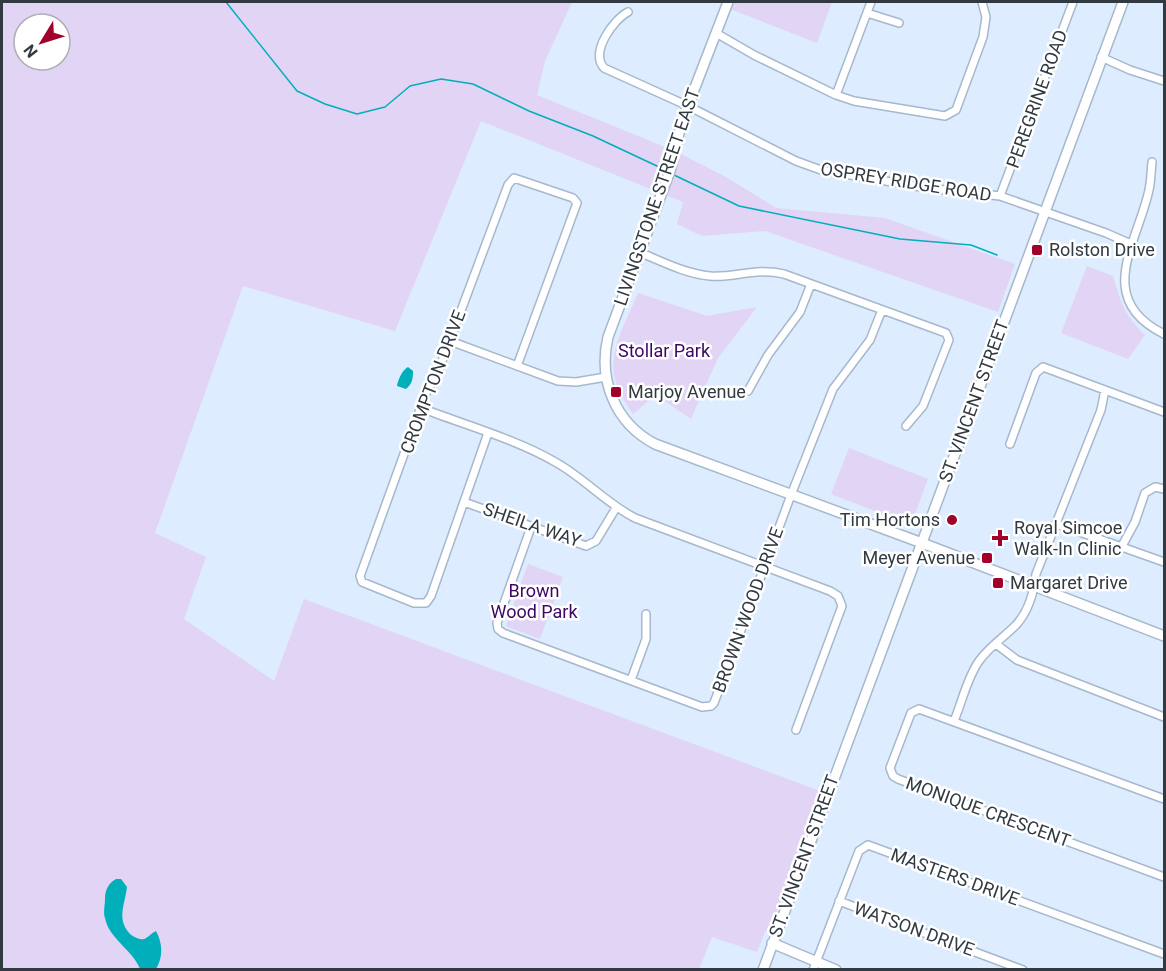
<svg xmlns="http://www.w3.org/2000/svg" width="1166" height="971" font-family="Roboto,sans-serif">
<rect width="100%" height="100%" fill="#ddecfe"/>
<path fill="#e1d4f4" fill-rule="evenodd" d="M2,2H572L545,61L537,95L675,151L726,177L776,208L885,218L1015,264L998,312L765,231L702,236L677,224L683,202L481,121L395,331L243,286L155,533L206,557L184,619L274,681L304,599L820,791L810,815L812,817L771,928L765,932L757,952L712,937L699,969L2,970ZM24,24H60V60H24Z
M733,2H832L817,43L730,9Z
M1087,266L1113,276C1121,304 1124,314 1145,335L1128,359L1061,333Z
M638,293L707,316L757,307L718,358L691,419L656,395L633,414C625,403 616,389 614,375C609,349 628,318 638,293Z
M849,448L928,479L911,525L831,494Z
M528,564L563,577L540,639L506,626Z"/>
<path fill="#01afba" d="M408,367L413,371C413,379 412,384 406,389L397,386C398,380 402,370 408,367Z
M116,879H121L127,887C125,905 116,919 130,934C134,937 139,940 144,939C148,938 151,933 156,931C163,944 163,957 156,969H140C133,950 109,939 105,918C103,913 105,905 105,899C105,891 108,883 116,879Z"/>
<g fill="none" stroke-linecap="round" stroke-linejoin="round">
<path stroke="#01afba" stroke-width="1.5" d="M226,2L297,91L325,104L357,114L385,107L410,86L441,79L473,84L529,111L593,136L659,167
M674,175L739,206L900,239L971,245L997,255"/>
<defs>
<path id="street" d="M628,12C613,20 590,52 604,68L688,106L796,161L821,170L927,188L1000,196L1106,233L1131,244
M867,13L899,23
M716,33L754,55L836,95L854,101L945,116L956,110L983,37L986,17L982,2
M1101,57L1130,70L1164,81
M836,95L871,2
M1152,162C1151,171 1151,181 1149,190C1138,242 1093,299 1164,334
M1000,196L1073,2
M639,252C661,261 686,274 710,276C736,278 755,267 784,274L946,333L949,340L923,406L906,426
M450,341L558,381L576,382L606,377
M748,391L768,355L800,312L811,284
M421,408C465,425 516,439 557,463C585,479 606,503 635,518L830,591L838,596L842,606L796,730
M488,433L431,596L426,603H414L362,582L360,576L426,393L438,372L508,185L514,178L573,198L577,203L517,366
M1010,444L1036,373L1043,367L1164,412
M464,502L586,546L596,541L616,508
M1057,524L1164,562
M531,527L497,623L498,629L503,633L702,707L711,706L714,703L791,495L833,389L870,340L882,310
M1122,546L1135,522L1145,493L1155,487L1164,489
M996,644L1017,660L1164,717
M631,680L646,639V614
M954,721C962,702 967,678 979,661C989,647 1004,637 1016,625C1028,612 1034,591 1036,574L1101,410L1105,390
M1164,799L919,709L911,713L890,768L893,776L898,779L1164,877
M839,901L1023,970
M813,970L859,851L868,845L1164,954"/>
<path id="secondary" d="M728,2L682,121L670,171L608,337C598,380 615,423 655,444L922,543L1164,636
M772,943L836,970
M763,970L1123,2"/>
</defs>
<use href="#street" stroke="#a6b8cd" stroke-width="10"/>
<use href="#secondary" stroke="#a6b8cd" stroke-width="12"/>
<use href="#street" stroke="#fff" stroke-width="7"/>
<use href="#secondary" stroke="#fff" stroke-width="9"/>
</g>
<g fill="#a1012a" stroke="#fff" stroke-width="2">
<rect x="1031" y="244" width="12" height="12" rx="3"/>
<rect x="610" y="386" width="12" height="12" rx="3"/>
<circle cx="952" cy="520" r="6"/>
<path d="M997 529h6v6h6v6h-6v6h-6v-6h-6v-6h6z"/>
<rect x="981" y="552" width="12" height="12" rx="3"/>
<rect x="992" y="577" width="12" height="12" rx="3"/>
</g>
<g text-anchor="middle" stroke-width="5" stroke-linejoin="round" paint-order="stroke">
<g font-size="18" fill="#313941" stroke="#fff">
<text transform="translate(1037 99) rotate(-70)" y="6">PEREGRINE ROAD</text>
<text transform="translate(906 182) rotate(9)" y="6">OSPREY RIDGE ROAD</text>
<text transform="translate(657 197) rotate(-71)" y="6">LIVINGSTONE STREET EAST</text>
<text transform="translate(433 382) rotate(-69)" y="6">CROMPTON DRIVE</text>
<text transform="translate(974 401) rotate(-70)" y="6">ST. VINCENT STREET</text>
<text transform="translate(532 525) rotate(19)" y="6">SHEILA WAY</text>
<text transform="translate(748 610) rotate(-70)" y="6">BROWN WOOD DRIVE</text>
<text transform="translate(988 812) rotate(20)" y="6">MONIQUE CRESCENT</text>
<text transform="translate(804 856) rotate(-70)" y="6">ST. VINCENT STREET</text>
<text transform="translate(955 877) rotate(20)" y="6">MASTERS DRIVE</text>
<text transform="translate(914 929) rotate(20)" y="6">WATSON DRIVE</text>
</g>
<g font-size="18" fill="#313941" stroke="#fff" text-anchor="start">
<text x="1049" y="256">Rolston Drive</text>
<text x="628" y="398">Marjoy Avenue</text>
<text x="940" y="526" text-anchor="end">Tim Hortons</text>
<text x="1014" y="534">Royal Simcoe<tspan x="1014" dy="21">Walk-In Clinic</tspan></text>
<text x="975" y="564" text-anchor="end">Meyer Avenue</text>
<text x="1010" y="589">Margaret Drive</text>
</g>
<g font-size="18" fill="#3d0666" stroke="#fff">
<text x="664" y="357">Stollar Park</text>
<text x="534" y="597">Brown<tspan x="534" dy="21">Wood Park</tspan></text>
</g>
</g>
<rect width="1166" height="971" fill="none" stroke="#313941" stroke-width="6"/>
<g transform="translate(42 42) rotate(232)"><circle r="28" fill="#ffffff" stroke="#adb0b3" stroke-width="1.5"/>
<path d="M0-4.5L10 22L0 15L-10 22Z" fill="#a1012a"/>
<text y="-9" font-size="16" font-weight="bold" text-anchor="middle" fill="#313941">N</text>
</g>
</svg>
